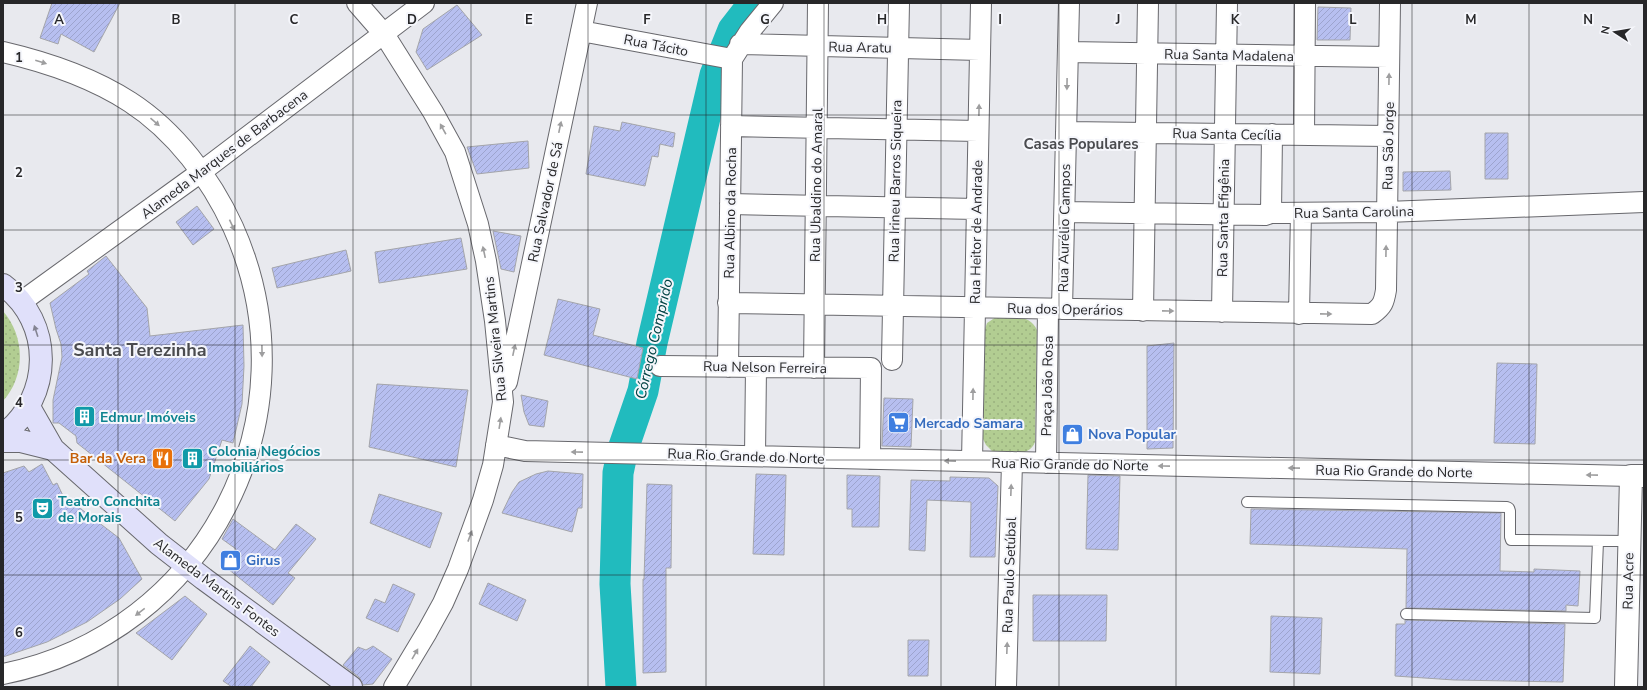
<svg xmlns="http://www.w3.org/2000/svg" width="1647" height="690" font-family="'Nunito Sans',sans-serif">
<defs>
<pattern id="park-dots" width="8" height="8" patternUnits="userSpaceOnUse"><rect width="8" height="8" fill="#b2cd92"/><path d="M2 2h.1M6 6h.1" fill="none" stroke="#99b07e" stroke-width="1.8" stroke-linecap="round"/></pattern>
<pattern id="building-hatch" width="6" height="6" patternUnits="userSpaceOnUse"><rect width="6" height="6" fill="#b7bff0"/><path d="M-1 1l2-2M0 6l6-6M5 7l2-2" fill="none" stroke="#9da4ce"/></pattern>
</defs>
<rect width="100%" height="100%" fill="#e8e9ee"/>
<path fill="url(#park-dots)" d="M3,311C25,336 26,376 3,401Z
M996,317C1011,317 1030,314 1037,330L1035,442C1029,458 1008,453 994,453L986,445L983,439L985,329L987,323Z"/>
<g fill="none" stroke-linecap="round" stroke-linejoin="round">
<path stroke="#21bbbe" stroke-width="31" d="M621,687L615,584L618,473L623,449L643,391L652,343L715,75L733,30L754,3"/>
</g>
<path fill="url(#building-hatch)" stroke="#a4a5aa" d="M52,3H120L94,52L61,34L58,44L40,38Z
M457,5L482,35L427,70L416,52L423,29Z
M1318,7L1351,8L1350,40H1317Z
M622,122L675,133L673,147L660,144L658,157L652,156L645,186L586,174L594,126L620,131Z
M1485,133H1508V179H1485Z
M528,141L529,168L477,174L467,147Z
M1450,171L1451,190L1403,191V172Z
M197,206L214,229L193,245L176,222Z
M493,231L521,236L514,272L501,269Z
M461,238L467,269L379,283L375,252Z
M346,250L351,271L277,288L272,268Z
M106,256L147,308L150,336L243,325L244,366L242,404L233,443L222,440L209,479L175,521L77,443L76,436L59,423H53V400L62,357L61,344L56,329L50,303L89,274L87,271Z
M558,299L600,309L593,335L643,348L637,379L544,355Z
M1174,343L1173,448L1147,449V346Z
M1497,363L1537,364L1535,444L1494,443Z
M377,384L468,390L456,467L369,447Z
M521,395L548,401L544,427L529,425L524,412Z
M884,398L913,399L911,447L882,446Z
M42,464L53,485L57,483L66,502L75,498L81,509L119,538L142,579L120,599L87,622L47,642L3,657V473L24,466L29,472Z
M548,471L583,474L582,508H578L572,532L502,513L512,492L519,482L536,474Z
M756,474L786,475L784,555L753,554Z
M847,475L880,476L879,527H852V509H847Z
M1088,475L1120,476L1118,550L1086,549Z
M950,477L989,478L998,486L995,557H970L971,502L927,500L925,551L909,550L911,480L950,481Z
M647,484L672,485L671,568H666V672L643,673V579H644Z
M379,494L442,513L430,548L370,523Z
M1251,509L1501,513L1500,571L1534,572V569L1580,571L1578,606L1566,605V611L1406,608L1407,549L1250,544Z
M233,519L275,550L296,524L316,539L288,573L295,578L273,605L223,565L236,549L222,539Z
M488,583L526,600L517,621L479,604Z
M393,584L415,594L398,632L366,618L375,599L385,603Z
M1033,595H1107L1106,641H1033Z
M185,596L207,614L172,660L136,633Z
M1271,616L1322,618L1320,674L1270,672Z
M1405,620L1565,624L1563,682L1454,680L1395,676L1396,624H1405Z
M908,640H929L928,676H908Z
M250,646L270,662L251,687H232L223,681Z
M373,646L392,659L373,684L363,685L359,677L343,665L358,647L366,650Z"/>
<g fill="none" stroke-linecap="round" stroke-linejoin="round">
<defs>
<path id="service" d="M1247,502L1507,507L1509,508L1510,511V537L1511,540H1514L1629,541
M1406,614L1595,618L1598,541"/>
<path id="minor" d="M357,3L384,34L433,112L455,152L478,224L486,261L495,321L503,402L493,465L483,500L458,569L443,603L427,632L394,687
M581,31L732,59
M740,44L980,50
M3,52C46,62 93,78 130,102C175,131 211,179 233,227C318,416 207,633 3,674
M1068,52L1389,57
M731,126L978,131
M1066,132L1388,136
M1304,135L1305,3
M730,204L977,209
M1065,212L1265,215L1271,213L1387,212L1644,202
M1271,213L1272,134
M21,302L201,172L424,3
M728,303L1372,314C1383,306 1384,302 1386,290L1390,3
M1062,309L1069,3
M1143,311L1148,3
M1222,312L1227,3
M1299,314L1301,213
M892,360L899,3
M660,366L871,368L870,459
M728,367L732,59L750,31L773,3
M814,368L818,3
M507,382L587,3
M496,445L525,451L1631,476
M755,456L756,367
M972,461L981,3
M1046,463L1048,309
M1006,687L1012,462"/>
<path id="tertiary" d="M1626,687L1631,476H1644"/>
<path id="secondary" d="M3,285C54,322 53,397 3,435
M29,407L53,449L159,544L204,579L351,687
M3,441H21L53,449"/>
</defs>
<use href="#service" stroke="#68686d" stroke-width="12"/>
<use href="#minor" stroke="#68686d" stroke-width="22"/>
<use href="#tertiary" stroke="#68686d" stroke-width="24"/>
<use href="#secondary" stroke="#68686d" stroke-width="24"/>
<use href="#service" stroke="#fff" stroke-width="10"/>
<use href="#minor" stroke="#fff" stroke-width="20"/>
<use href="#tertiary" stroke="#fff" stroke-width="22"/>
<use href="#secondary" stroke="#e0e0fa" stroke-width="22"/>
</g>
<defs><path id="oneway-solid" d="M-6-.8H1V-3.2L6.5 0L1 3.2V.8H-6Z"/></defs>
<g fill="#9e9e9f">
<use href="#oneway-solid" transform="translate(41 62) rotate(17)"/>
<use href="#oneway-solid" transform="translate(1389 79) rotate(-89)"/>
<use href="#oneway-solid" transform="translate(1067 84) rotate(91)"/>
<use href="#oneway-solid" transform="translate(979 110) rotate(-89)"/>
<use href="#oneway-solid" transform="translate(155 122) rotate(41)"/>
<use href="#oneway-solid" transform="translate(560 127) rotate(-78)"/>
<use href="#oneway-solid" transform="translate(443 129) rotate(-119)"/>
<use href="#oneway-solid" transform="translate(232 225) rotate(65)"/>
<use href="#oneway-solid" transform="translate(1386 251) rotate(-89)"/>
<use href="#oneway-solid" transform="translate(484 252) rotate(-102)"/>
<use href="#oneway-solid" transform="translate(1168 311) rotate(1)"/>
<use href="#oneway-solid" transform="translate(1326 314) rotate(1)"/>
<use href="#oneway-solid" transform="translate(514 350) rotate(-78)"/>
<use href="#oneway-solid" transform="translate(262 351) rotate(89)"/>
<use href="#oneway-solid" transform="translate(973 394) rotate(-89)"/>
<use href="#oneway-solid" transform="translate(500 423) rotate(-81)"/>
<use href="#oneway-solid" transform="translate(577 452) rotate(-179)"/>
<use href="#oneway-solid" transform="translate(950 461) rotate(-179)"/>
<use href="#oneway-solid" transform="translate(1164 466) rotate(-179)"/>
<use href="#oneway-solid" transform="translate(1294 468) rotate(-179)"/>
<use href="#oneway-solid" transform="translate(1592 475) rotate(-179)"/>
<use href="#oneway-solid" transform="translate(1011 490) rotate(-88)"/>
<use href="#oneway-solid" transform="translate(470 536) rotate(-70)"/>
<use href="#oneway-solid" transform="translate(140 612) rotate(142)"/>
<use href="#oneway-solid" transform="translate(1007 648) rotate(-88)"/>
<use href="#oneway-solid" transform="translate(415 654) rotate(-60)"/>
</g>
<use fill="#848492" href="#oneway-solid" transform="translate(36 331) rotate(-108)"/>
<path fill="none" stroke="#272729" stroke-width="1" stroke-opacity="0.55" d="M118,3V687M235,3V687M353,3V687M471,3V687M588,3V687M706,3V687M824,3V687M941,3V687M1059,3V687M1176,3V687M1294,3V687M1412,3V687M1529,3V687M3,115H1644M3,230H1644M3,345H1644M3,460H1644M3,575H1644"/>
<defs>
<symbol id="building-square" viewBox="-11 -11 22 22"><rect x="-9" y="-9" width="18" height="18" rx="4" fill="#0f9aa8" stroke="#f5f6fb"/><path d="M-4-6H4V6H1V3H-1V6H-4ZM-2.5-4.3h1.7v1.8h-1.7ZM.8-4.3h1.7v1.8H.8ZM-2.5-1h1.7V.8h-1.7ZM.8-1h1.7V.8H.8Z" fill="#fff"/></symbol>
<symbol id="supermarket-square" viewBox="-11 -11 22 22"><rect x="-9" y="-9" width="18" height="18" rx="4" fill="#3f7fe0" stroke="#f5f6fb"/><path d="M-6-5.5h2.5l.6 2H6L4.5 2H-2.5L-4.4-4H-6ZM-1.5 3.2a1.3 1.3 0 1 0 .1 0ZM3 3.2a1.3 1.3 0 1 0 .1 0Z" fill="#fff"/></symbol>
<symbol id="shop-square" viewBox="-11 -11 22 22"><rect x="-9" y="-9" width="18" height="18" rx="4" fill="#3f7fe0" stroke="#f5f6fb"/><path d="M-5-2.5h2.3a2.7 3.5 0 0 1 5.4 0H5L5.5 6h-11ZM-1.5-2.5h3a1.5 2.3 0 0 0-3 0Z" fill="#fff"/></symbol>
<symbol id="restaurant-square" viewBox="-11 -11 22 22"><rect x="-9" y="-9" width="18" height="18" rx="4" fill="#e8710a" stroke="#f5f6fb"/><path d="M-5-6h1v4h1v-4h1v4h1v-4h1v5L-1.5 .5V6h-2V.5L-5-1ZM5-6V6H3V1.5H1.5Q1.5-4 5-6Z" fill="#fff"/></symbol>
<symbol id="theatre-square" viewBox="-11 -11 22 22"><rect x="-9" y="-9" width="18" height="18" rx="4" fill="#0f9aa8" stroke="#f5f6fb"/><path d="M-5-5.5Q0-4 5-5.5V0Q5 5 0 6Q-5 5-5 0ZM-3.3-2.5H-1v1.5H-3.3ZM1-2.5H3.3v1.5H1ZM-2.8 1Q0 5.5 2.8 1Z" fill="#fff"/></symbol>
</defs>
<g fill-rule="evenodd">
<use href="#building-square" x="72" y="404" width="25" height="25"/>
<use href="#supermarket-square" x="886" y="410" width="25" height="25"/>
<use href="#shop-square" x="1060" y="422" width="25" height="25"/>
<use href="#restaurant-square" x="150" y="446" width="25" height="25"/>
<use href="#building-square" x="180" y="446" width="25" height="25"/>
<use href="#theatre-square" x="30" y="496" width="25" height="25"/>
<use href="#shop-square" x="218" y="548" width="25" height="25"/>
</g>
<g text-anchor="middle" stroke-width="4" stroke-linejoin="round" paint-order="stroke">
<g font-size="14" fill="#272729" stroke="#f5f6fb">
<text transform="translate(656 45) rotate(11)" y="5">Rua Tácito</text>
<text transform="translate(860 47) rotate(1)" y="5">Rua Aratu</text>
<text transform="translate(1229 55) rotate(1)" y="5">Rua Santa Madalena</text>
<text transform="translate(1227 134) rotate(1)" y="5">Rua Santa Cecília</text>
<text transform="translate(1388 146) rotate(-89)" y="5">Rua São Jorge</text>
<text transform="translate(224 154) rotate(-37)" y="5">Alameda Marques de Barbacena</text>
<text transform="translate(895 181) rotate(-89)" y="5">Rua Irineu Barros Siqueira</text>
<text transform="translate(816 185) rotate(-89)" y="5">Rua Ubaldino do Amaral</text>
<text transform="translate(545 202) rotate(-78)" y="5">Rua Salvador de Sá</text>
<text transform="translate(1354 212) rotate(-1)" y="5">Rua Santa Carolina</text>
<text transform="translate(730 213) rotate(-89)" y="5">Rua Albino da Rocha</text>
<text transform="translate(1223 218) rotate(-89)" y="5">Rua Santa Efigênia</text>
<text transform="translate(1064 228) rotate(-89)" y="5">Rua Aurélio Campos</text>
<text transform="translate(976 232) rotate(-89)" y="5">Rua Heitor de Andrade</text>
<text transform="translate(1065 309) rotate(1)" y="5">Rua dos Operários</text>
<text transform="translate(495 339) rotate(-96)" y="5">Rua Silveira Martins</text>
<text transform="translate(765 367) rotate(1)" y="5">Rua Nelson Ferreira</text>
<text transform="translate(1047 386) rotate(-89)" y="5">Praça João Rosa</text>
<text transform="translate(746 456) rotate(2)" y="5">Rua Rio Grande do Norte</text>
<text transform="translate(1070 464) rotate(1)" y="5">Rua Rio Grande do Norte</text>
<text transform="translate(1394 471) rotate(1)" y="5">Rua Rio Grande do Norte</text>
<text transform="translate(1009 575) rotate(-88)" y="5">Rua Paulo Setúbal</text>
<text transform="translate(1628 581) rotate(-89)" y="5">Rua Acre</text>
<text transform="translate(217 587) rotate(37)" y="5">Alameda Martins Fontes</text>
</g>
<g font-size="14" font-weight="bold" fill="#0d838f" stroke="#f5f6fb" text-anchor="start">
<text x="100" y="422">Edmur Imóveis</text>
<text x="208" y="456">Colonia Negócios<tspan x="208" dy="16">Imobiliários</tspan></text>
<text x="58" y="506">Teatro Conchita<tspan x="58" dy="16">de Morais</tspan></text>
</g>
<g font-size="14" font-weight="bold" fill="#366cbe" stroke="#f5f6fb" text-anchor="start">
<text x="914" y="428">Mercado Samara</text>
<text x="1088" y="439">Nova Popular</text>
<text x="246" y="565">Girus</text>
</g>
<g font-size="14" font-weight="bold" fill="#c56008" stroke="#f5f6fb" text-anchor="end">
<text x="146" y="463">Bar da Vera</text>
</g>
<g font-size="15" font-weight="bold" fill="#4a4b4f" stroke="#f5f6fb">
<text x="1081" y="149">Casas Populares</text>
</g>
<g font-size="15" font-style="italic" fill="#004243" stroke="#f5f6fb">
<text transform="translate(654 339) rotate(-77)" y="5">Córrego Comprido</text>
</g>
<g font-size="18" font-weight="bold" fill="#4a4b4f" stroke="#f5f6fb">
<text x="140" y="356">Santa Terezinha</text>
</g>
</g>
<g font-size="13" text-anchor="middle" font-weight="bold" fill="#272729" stroke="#f5f6fb" stroke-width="4" stroke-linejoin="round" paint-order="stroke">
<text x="59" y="24">A</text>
<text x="176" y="24">B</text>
<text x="294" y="24">C</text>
<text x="412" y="24">D</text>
<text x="529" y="24">E</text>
<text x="647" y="24">F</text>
<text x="765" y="24">G</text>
<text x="882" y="24">H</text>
<text x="1000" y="24">I</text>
<text x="1118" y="24">J</text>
<text x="1235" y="24">K</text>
<text x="1353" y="24">L</text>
<text x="1471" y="24">M</text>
<text x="1588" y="24">N</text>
<text x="19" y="62">1</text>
<text x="19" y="177">2</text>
<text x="19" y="292">3</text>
<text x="19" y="407">4</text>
<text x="19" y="522">5</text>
<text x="19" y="637">6</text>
</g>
<rect width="1647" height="690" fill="none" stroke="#272729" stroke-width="8"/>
<g transform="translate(1615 32) rotate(282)" stroke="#f5f6fb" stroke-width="3" paint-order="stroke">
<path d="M0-3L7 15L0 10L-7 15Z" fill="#272729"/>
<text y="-6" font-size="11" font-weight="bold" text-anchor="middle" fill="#272729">N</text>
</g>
</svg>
